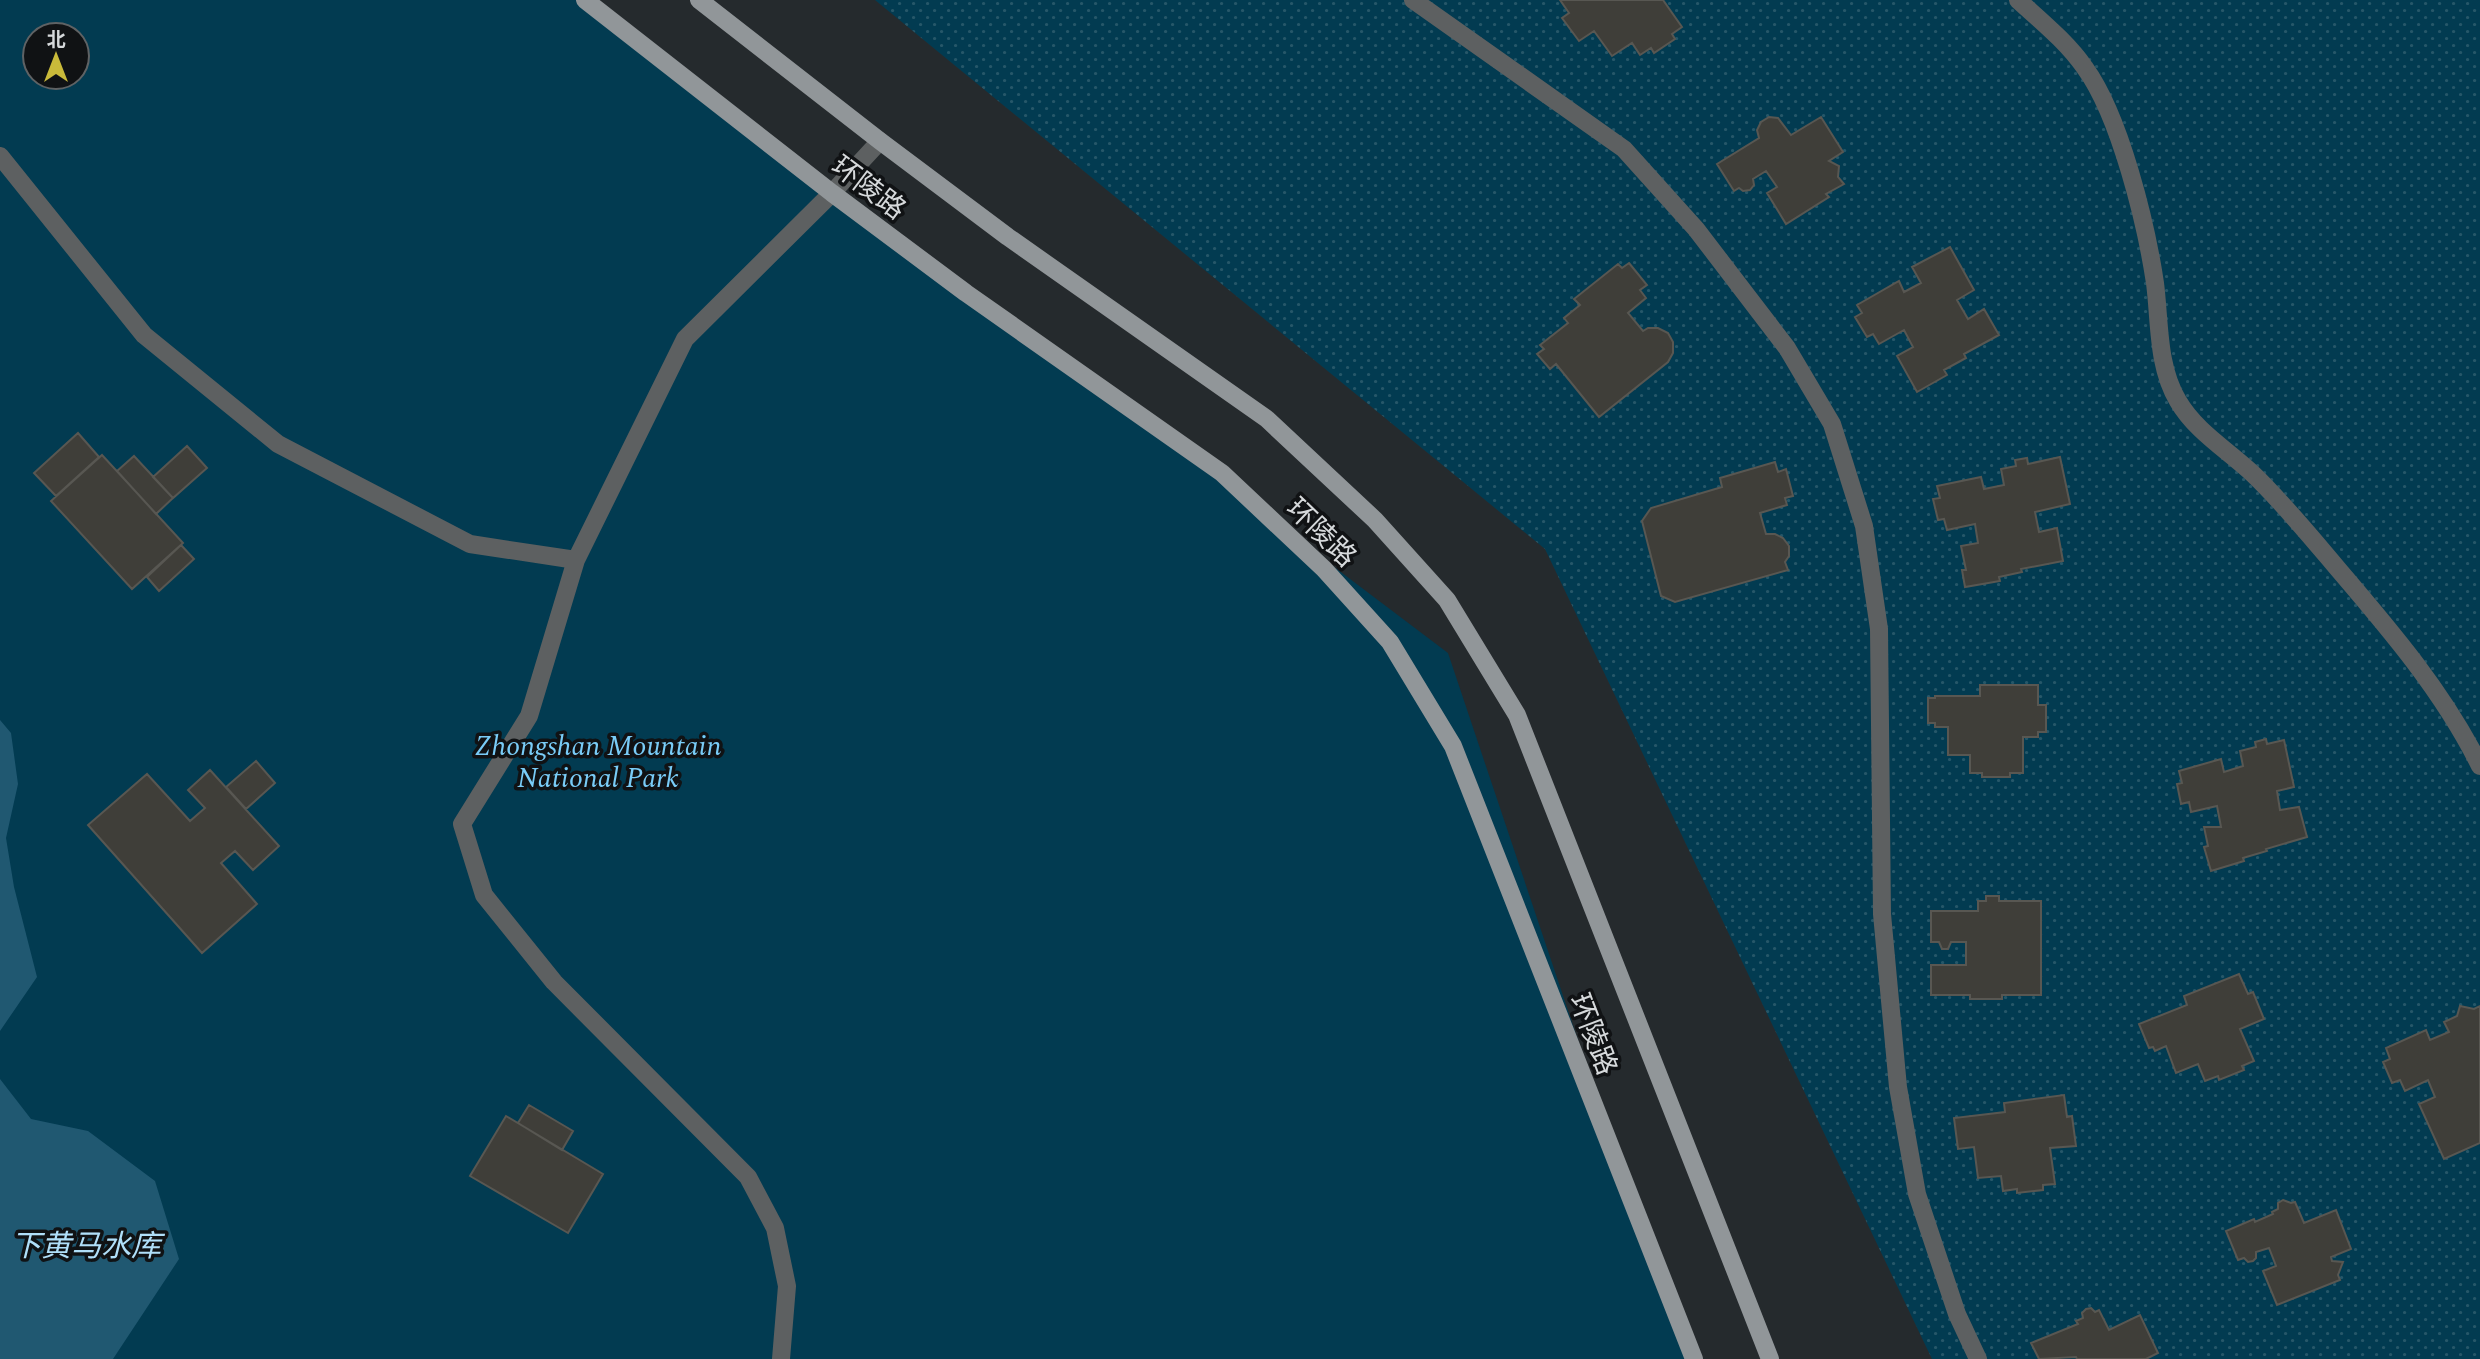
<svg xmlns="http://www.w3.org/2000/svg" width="2480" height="1359" font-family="Spectral,'Noto Sans SC',serif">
<defs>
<pattern id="grass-dots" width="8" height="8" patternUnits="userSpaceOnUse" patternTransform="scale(1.75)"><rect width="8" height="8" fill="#023b51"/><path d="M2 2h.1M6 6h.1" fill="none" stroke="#265769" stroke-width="1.8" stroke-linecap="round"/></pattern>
</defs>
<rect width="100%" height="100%" fill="#252a2d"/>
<path fill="url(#grass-dots)" d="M875,0H2480V1359H1932L1545,549Z"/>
<path fill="#023b51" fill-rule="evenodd" d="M0,0H588L630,35L1448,653L1685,1359H0ZM35,35H77V77H35Z"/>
<path fill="#205871" d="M0,720L11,733L18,784L6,838L14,887L37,977L0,1031Z
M0,1079L31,1119L88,1131L155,1181L179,1259L113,1359H0Z"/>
<path fill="#3f3e39" stroke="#585752" stroke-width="2" d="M1560,0H1663L1682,27L1672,34L1675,39L1654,53L1651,48L1640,55L1632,43L1612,56L1594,31L1579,41L1562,18L1569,13Z
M1769,117L1778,118L1791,135L1821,117L1843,152L1829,161L1839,166L1838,177L1844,184L1826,194L1829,197L1786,224L1767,193L1777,187L1766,171L1753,179L1754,185L1750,190L1743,191L1739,188L1734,191L1717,164L1759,138L1757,130L1761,122Z
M1950,247L1974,290L1957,300L1968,319L1984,309L1999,335L1964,354L1966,358L1944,370L1947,375L1917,392L1897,356L1913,347L1904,330L1879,344L1873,334L1867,337L1855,317L1862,313L1857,305L1899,281L1904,292L1921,283L1912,267Z
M1629,263L1647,285L1640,290L1646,298L1628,313L1643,331L1648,328H1658L1668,333L1673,342V353L1668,362L1599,417L1556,364L1550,369L1537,354L1544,349L1540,345L1568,323L1564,318L1580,305L1574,299L1618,264L1622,268Z
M78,433L99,457L56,496L34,473Z
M187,446L207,468L173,498L153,477Z
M102,455L183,543L132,589L51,501Z
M134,456L173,498L156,514L117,471Z
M2060,457L2070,504L2035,512L2039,532L2057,528L2063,561L2021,569L2022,572L1999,577L2000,581L1965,587L1962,570H1966L1961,546L1978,543L1975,524L1947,530L1944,519L1938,520L1933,499L1940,498L1937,486L1981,477L1984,489L2004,485L2001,469L2016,466L2015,460L2027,458L2028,464Z
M1775,462L1778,472L1786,469L1793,496L1785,498L1787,505L1760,513L1766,534H1775L1783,538L1789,546V556L1785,562L1788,570L1675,602L1661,596L1642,521L1651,508L1722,487L1720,478Z
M181,545L194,559L159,591L147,577Z
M1980,685H2038V705H2046V732H2038V737H2023V773H2010V777H1982V773H1970V755H1948V727H1935V723H1928V698H1935V696H1980Z
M2266,739L2267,744L2284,740L2294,787L2277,791L2280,810L2299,807L2307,837L2266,849L2267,851L2243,858L2244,861L2211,871L2204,847L2208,846L2204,827H2221L2217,806L2191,812L2189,802L2181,804L2177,784L2182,783L2179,771L2221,759L2224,772L2243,766L2240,751L2256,747L2255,742Z
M256,761L275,783L246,809L226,787Z
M210,770L279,846L253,870L235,851L221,863L257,904L202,953L88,825L147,774L190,821L205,808L188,790Z
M1986,896H1999V901H2041V995H2002V999H1970V995H1931V965H1966V942H1951L1948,949H1942L1939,942H1931V911H1978V901H1986Z
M2239,974L2248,994L2253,992L2264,1019L2240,1029L2254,1061L2242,1066L2244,1070L2219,1080L2218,1076L2205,1081L2198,1064L2176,1073L2166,1046L2155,1051L2153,1047L2149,1048L2139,1024L2187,1005L2184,996Z
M2460,1006L2474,1009L2480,1006V1143L2444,1159L2419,1104L2435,1097L2428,1080L2405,1091L2400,1080L2392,1083L2383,1062L2390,1059L2386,1048L2426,1030L2430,1040L2449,1032L2444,1022L2457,1016Z
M2064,1095L2067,1117L2072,1116L2076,1146L2050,1148L2055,1184L2043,1185V1190L2017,1193V1189L2003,1191L2001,1176L1978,1178L1974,1147L1958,1149L1954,1118L2005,1112L2004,1103Z
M529,1105L573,1131L562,1150L518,1123Z
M506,1116L603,1174L568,1233L470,1176Z
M2283,1200L2291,1203L2295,1202L2304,1223L2336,1210L2351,1249L2331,1257L2332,1261L2343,1262L2338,1275L2340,1280L2277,1305L2263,1271L2276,1266L2269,1248L2256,1252V1258L2253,1261L2248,1262L2244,1258L2238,1260L2226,1231L2254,1219L2255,1222L2273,1214L2272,1212L2278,1209V1203Z
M2091,1308L2095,1312L2099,1310L2109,1330L2140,1315L2158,1353L2146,1359H2077L2076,1357L2039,1359L2031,1343L2078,1324L2076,1321L2083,1318L2082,1313L2086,1309Z"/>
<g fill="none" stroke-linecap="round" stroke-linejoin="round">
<path stroke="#5d6061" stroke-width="18" d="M1413,0L1624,149L1696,229L1787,348L1832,424L1864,526L1879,629L1882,914L1898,1087L1917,1194L1957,1314L1978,1359
M2018,0C2041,21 2067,42 2085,68C2120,116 2146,223 2155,283C2160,322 2157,366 2178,401C2196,432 2229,451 2254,475C2284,504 2311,537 2338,569C2391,631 2444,693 2480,766
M0,156L144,335L278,444L470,544L576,560
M781,1359L787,1286L775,1228L748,1177L554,982L484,895L462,824L529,716L576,560L685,339L832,193L880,141"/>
<path stroke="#919699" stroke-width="18" d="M585,0L832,193L966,293L1222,473L1324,569L1390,642L1453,746L1694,1359
M699,0L880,141L1008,237L1267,419L1375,520L1447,600L1517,715L1770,1359"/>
</g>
<g text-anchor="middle" stroke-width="7" stroke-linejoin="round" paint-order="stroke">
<g font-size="28" fill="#d6d9db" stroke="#101214">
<text transform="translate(869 187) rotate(37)" y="10">环陵路</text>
<text transform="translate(1322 532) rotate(44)" y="10">环陵路</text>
<text transform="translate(1594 1034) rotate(69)" y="10">环陵路</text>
</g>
<g font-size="28" font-style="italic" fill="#79ccf7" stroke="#101214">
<text x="598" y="755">Zhongshan Mountain<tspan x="598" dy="32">National Park</tspan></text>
</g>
<g font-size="30" font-style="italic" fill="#b0dff9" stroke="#101214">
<text x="86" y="1256">下黄马水库</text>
</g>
</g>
<g transform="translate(56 56)"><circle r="33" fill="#101214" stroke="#5f6264" stroke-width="2"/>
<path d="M0-5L12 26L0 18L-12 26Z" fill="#c9ba3a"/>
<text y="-10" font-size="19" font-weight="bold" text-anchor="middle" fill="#d6d9db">北</text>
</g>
</svg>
